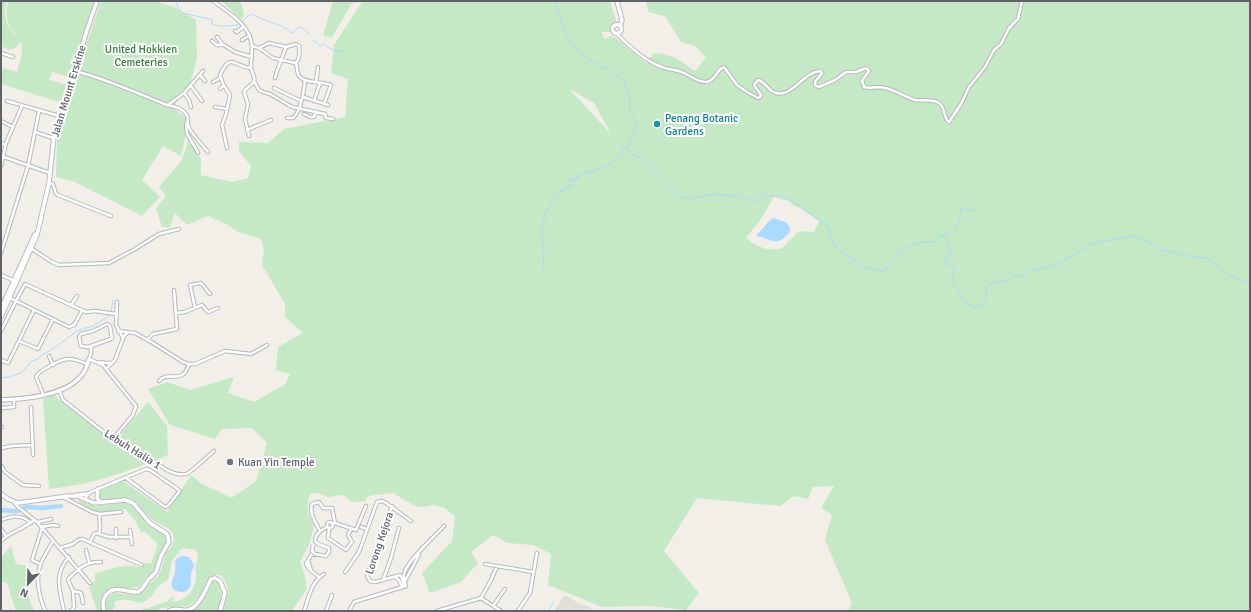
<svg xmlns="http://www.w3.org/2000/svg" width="1251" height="612" font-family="Signika,sans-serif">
<rect width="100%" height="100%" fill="#f1efe8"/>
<path fill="#e1ded6" d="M565,595L580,604L590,607L593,611H554Z"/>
<path fill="#c5e8c5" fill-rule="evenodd" d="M1,1H7C1,16 9,31 21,41L16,48L9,50L1,46Z
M9,1H94L70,77L52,72L49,80L68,85L63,103L1,84V75L3,68L17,72L22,54L21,41C10,30 2,16 9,1Z
M101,1H155L176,8L196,20L197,59L190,83L173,108L189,120L181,156L163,146L142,180L160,197L142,216L75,182L56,177L57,141L81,60Z
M222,1H239L242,5L244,17L241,20Z
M333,1H610L617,23L613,25L610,32H601L605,39L611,36L615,37L646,63L654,53L658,54L659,53L676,58L695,71L706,57L695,46L681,42L665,16L648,12L646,1H1250V611H848L852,603L825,540L832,515L821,508L834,486L813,487L808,499L794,496L780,506L697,498L664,551L699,593L686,610L650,606L602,607L548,585L551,554L533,545L507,543L493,535L471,552L478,563L461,582L430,593L422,573L452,541L455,517L445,508L434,505L424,507L415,506L393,493L368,496L365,501L352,502L343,495L327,497L319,493L310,494C306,508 307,513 314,526L309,545L300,562L304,573L307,589L292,611H223C226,595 233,590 221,575C206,573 207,584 200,595C197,599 192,603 188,606L162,608L156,611H138L166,602L173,596L174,598L171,602C187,601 196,590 196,575C196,572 195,568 196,565C197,558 199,557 196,550L182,548L172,561L168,580L161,584L155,590L152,596L142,603C133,602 121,596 113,603L116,606L111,611H106C105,602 106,598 114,593L135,595L141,593L149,584L158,576L162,567L166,552L171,547L174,539L173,533L169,529L151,519L134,500L125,497L101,500L98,495L100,491L123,481L167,512L191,475L202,484L230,497H233L256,481L267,443L252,428L222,429L215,439L170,425L148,389L167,382L190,390L234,377L228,393L254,402L285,384L290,374L278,371H276L278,347L303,333L285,317V304L262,265L264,250L261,239L236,231L228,225L208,216L187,225L175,213L170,227H162L156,208L166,196L159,187L182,160L189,139L201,159V175L232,182L248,178L251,166L239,151V142L268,143L284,129L345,117L348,79L331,73L334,45L362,2L352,3L332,37L323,36ZM571,90L594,103L611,134L571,91ZM774,197L791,202L792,205L800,208L819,221L814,232L799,231L781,249C764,250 759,248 746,238L761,219Z
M54,395H56L57,398L114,442L148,402L167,426L168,455C130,471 91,485 49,489L43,399Z
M78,500L96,507L127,502C137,508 142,519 151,526C156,530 162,532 167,537L166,545L160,552L155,570L145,578L139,587C120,591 98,579 102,611H94L97,610L89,588L95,580V574C110,569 127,563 142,568L145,563H151L158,544L145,532H141L135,520L125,509C104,512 96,516 78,501Z
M11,546L16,564L30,566C30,579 25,601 35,611H16L7,583L1,581V573L3,571L1,569V558Z
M212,581L218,582C223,595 221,598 218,611H190C205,600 204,596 212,581Z"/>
<path fill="#aadaff" d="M774,218L787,223L790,228C790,232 789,233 786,236C776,247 768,238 756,236L770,220Z
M182,556L189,557L194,565C193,569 192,571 191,574C190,577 191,581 191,584C189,593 180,594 173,589C170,582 173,579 175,573C177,565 171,560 182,556Z"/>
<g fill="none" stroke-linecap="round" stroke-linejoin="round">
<path stroke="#aadaff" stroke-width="1" d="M176,1L178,8L183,13L209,19L212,20V24C215,25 218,26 221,26C224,27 238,25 240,24C244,20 247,16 252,14C265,22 282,24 293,33L297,29L301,27L309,34
M558,1L556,6L566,34L579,53L600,66L609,69L613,73L624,81L630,100L629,108L636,121L634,132L628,148L633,155L639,157L652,167L680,196L686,198L691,199L713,194L730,196L734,195L751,201L757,200L767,195L784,197L790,200L800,206L828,227L831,238L837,248L845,254L866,268L884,271C903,252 904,240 935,242L939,236H943C955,250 949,247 945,261L946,264L953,267L955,269L952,280L955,287L967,304L975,307L984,305V299L987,296L986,290L989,284L1009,280L1013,275L1017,277L1020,274L1025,276L1029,271L1058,264L1094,243L1132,236L1150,242L1157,248L1164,251L1193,257L1207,258L1230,276L1250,283
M313,40L320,46L323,44L333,50L345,52
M567,178L571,180
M575,181L578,177
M562,191L572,187L573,184
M942,236L956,228C956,224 960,221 960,217C961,213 959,212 962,208L975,211
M950,251L954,258
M543,269L544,253L542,231L545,213L563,188L567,187L572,182L571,180C592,168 612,172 624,148H627
M111,312L113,300
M1,378L9,377L21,373L32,361L38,359L42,355L54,348L79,330L93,326L110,315
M548,611L553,603"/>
<path stroke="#aadaff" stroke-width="4.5" d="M1,510L11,511H18L26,507L43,508L61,506"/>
<defs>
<path id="minor" d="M213,1C229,13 251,25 252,47C252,53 251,60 251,66C250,71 256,76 254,81C252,86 246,87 244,92L248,104L245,119L249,136
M235,31L237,32L244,26
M617,34C631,48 646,62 665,68C672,70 679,70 686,74C692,77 698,82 706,82C715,81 716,70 724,67L737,85L747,92L758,98L760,97L761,95L754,85L758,80C766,82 768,91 776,93C793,97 802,73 820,71L822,73L815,82V85L819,87L835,80L846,72H856L866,68L869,71L862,81L864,87C870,89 878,86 885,88C896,90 904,97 915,100C922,101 933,99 939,103C946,108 943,118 949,122L961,104L969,87L985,67L994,50L1001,44L1009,28L1018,19L1022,1
M217,37L223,45
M242,40L250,35
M212,41L217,45H224L235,52L252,57
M252,46L259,48L273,58L295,63
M259,48L269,43L286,47L296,44L299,46C300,52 299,59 296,63
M1,53L13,57
M296,63C297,67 297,73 299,76C306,84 322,81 331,85L324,104
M75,71C106,79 135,92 164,104C173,107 180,106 186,114C190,118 186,123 189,128C194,137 202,144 208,152
M200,75L205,81
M275,78L277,71L286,47
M254,81L259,90L263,92L270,94L292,107L325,114L326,118L333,119
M213,82L220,78
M316,82L318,67
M191,86L202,101
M274,88L301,101
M220,89L224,85
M184,93L189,100L191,107
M303,97L328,105
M7,101L56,115
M314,101L320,83
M168,105L184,93L203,71
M215,107L227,109
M304,114L310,117H314L316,112
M287,118H293C301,111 304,90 305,80
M1,121L13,127
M187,122C183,134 194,143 198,153
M247,130L271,120
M35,132L53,138
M1,143L6,145
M227,148L222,125L226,114L230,95L223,84L220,75C231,52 233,66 250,68
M1,156L50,173
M1,166L6,143L22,106
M49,183L53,184L56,194L58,195L111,216
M32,249L52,262L59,265L109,263L135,249L159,234L179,229
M1,253L28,166L39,111
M1,275L15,281
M10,298L69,327L74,325L82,311
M117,302L116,325L123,338
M71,305L77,296
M195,308L190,285L201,283L210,294
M176,313L185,312L202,305L208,312L218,308
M107,324L110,326L112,338L111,339L88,347L81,346L79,337L81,334L93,331Z
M1,331L16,301L25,284L86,312L95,311L116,314
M118,331L135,333L153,343L183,362L189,364H195L225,351L251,354L267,345
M147,340L153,334L177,329L174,290
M19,341L38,349L53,319
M91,346V353L89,359L103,365L136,406L133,415L113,439
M49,356L53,365
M1,360L8,363L9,361L34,310
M99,362L107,363H112
M106,369L115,360L124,336L128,332
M159,381C169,369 182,387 189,364
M59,390L63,400L67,403C83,415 99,430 116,440C124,445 133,447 141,452C153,460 170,477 186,474C189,474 209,455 214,451
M43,394L36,377C38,371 62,358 69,359C75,359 82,362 87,364
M31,407L33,455
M1,408L14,407V399
M1,427H2
M1,448L12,446L33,445
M1,465L5,472L23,485L39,486
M63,497L92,512L100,514L121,512
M85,499L88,494L91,492L146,469L150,470L179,490V492L168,506L165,507L126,478
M14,502L18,507L37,522L90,583
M392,506L367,576L370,581L375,582L400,575L402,578L404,586
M1,520C13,516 21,514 31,523
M38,522L51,519
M327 525a3 3 0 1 1 6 0a3 3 0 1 1-6 0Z
M332,524L335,523L356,530L366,506
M41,527L54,525L58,526
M327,527L320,531C316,523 309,514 312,504L319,502L323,508H332L335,523
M361,527L367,529
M329,528L328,538L346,550L352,542L348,535L351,529
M1,529L6,536
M130,530L132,544
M99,533C102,526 98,521 100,514
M116,538V529
M1,541C11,531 24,529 34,520
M90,542L94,534L96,533L109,537H130
M60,548L73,544L78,540L82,539L142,565
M86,550L89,562
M308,560L312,554L316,555
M40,564L32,560L42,528
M485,564L533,572
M311,570L308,560L306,564C308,569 314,573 319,577
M345,572L359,552L377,502L382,501L386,503L411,521
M395,577L399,580L402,587
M383,580L391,558L399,528
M405,581L419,555
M73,591L81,593L83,603
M481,598L491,580L497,566
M493,606L505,589
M45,610C39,597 35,578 41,563C44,556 49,548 53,541
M64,611C60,591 53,574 69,557
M70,611L73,609L74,607L73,591L68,580L69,578C79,568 87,561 101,562
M304,611C309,597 311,582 324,574
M326,611L332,595
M349,611L354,602L406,586C405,582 403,578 404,574C406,562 435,536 444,526
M437,611L481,598L501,611
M518,611L530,593L537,553"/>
<path id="tertiary" d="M617,1L622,20L620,26
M612.5 29a4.5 4.5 0 1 1 9 0a4.5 4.5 0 1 1-9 0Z
M1,400C25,399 65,396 81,376C86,371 87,365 89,359"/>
<path id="secondary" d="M1,309L35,234
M1,317L37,235L49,183L54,136L67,97L87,30L97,1
M98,489L97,498L101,503
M1,494L8,499L18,503L68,496H77L94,503L125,500L133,503L150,523L167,534L169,542L161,556L156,572L148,580L142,589L138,592C127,593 115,584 106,595C102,600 103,605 104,611
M77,495L88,494
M169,611C177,606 181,612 188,610C200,606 206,589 211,579L215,578L220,581L225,593L220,611"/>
</defs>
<use href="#minor" stroke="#b5b8bc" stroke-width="4.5"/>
<use href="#tertiary" stroke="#b5b8bc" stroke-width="5.5"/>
<use href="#secondary" stroke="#b6babf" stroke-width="5.5"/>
<use href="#minor" stroke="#fff" stroke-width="2.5"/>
<use href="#tertiary" stroke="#fff" stroke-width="3.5"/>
<use href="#secondary" stroke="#fff" stroke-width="3.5"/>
<defs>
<path id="minor-bridge" d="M313,545L312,551L315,554L326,556L329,552V548L318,544L315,541L316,536L320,531"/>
</defs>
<use href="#minor-bridge" stroke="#b5b8bc" stroke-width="4.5" stroke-linecap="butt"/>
<use href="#minor-bridge" stroke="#fff" stroke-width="2.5"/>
</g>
<circle fill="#0f9aa8" stroke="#fff" stroke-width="1.5" cx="657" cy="124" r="4"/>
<circle fill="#6b7280" stroke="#fff" stroke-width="1.5" cx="230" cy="462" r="4"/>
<g text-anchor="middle" stroke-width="4" stroke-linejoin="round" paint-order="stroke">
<g font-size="11" fill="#348238" stroke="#fff">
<text x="141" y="53">United Hokkien<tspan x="141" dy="13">Cemeteries</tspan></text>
</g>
<g font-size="11" fill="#5f6368" stroke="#fff">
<text transform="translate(68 91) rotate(-73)" y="4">Jalan Mount Erskine</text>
<text transform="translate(133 449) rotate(32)" y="4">Lebuh Halia 1</text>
<text transform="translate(379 543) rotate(-71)" y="4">Lorong Kejora</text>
</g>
<g font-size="11" fill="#0d838f" stroke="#fff" text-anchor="start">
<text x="665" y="122">Penang Botanic<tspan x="665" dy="13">Gardens</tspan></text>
</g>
<g font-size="11" fill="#5b616d" stroke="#fff" text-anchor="start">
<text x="238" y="466">Kuan Yin Temple</text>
</g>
</g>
<rect width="1251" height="612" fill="none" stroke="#5f6368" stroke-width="4"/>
<g transform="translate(28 584) rotate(203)" stroke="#ffffff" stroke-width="3" paint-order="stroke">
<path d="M0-3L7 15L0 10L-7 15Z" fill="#5f6368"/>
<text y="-6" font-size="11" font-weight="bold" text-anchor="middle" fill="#5f6368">N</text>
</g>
</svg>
